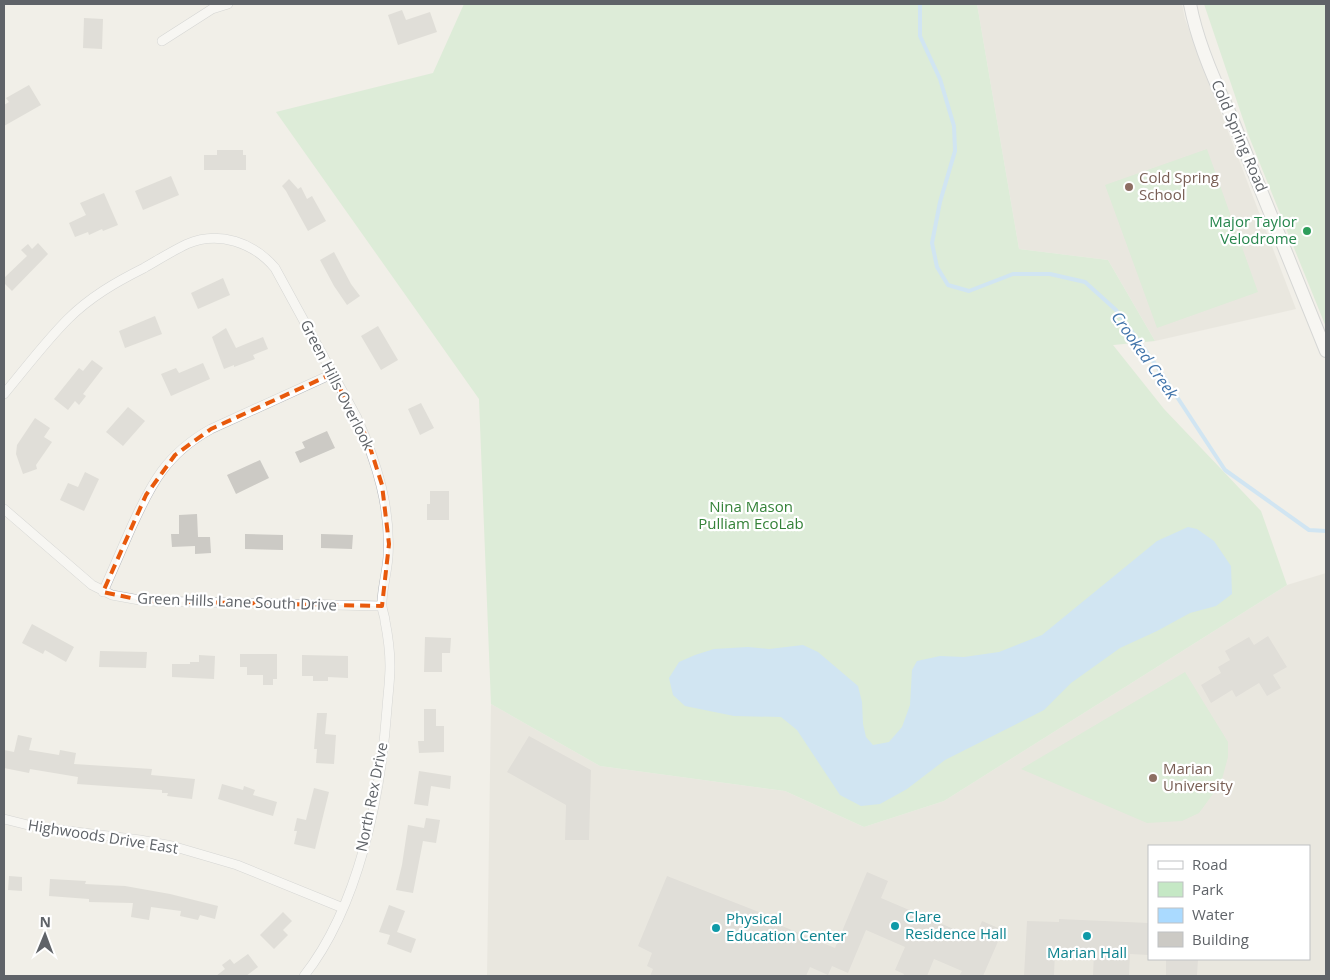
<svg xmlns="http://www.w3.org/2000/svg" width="1330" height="980" font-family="'Open Sans',sans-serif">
<rect width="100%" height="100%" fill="#f1efe8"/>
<path fill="#e1ded6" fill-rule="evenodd" d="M977,4H1182L1185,19L1296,309L1155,341L1108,260L1019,249Z
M1326,573V976H487L491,704L600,766L785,791L864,827L944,801L1287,585ZM1149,846H1309V959H1149Z"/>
<path fill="#c5e8c5" d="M464,4H977L1019,249L1108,260L1155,341L1113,345L1164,409L1261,511L1287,585L944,801L864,827L785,791L600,766L491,704L479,399L276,112L433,73Z
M1204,4H1326V327L1248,134Z
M1207,149L1258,292L1157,328L1105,185Z
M1185,672L1228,742V757L1221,783L1199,813L1182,821L1147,823L1021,769Z"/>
<path fill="#aadaff" d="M1188,527L1197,529L1214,541L1231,566L1232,594L1216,606L1190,613L1157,631L1120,648L1071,683L1044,710L945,760L907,789L880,804L861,806L840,795L797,730L781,717L734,716L685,706L673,695L669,678L679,662L695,655L714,649L748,647L769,649L803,645L818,652L858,686L862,702L863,724L866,737L873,745L889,742L902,727L910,705L912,670L917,661L940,656L964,657L999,652L1042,635L1157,541Z"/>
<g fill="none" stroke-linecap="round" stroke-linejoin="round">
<path stroke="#aadaff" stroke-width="4" d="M920,4V36L940,79L954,126L955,151L940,202L932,243L937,267L948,285L969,291L1013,274H1050L1085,282L1116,310L1158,368L1225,470L1309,530L1326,531"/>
</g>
<path fill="#cccac5" d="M402,10L406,20L430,12L437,32L398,45L388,15Z
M84,18L103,19L102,49L83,48Z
M29,85L41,105L4,126V105L9,102L6,98Z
M217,150H243V155H246V170H204V155H217Z
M171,176L179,195L143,210L135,191Z
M289,179L298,189L301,187L307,199L312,196L326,221L308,231L286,191L282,186Z
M104,193L118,225L103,231L102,229L89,235L88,232L75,237L69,223L86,215L80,203Z
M38,243L48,254L12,291L4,283V278L27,256L21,250L28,244L32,249Z
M334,252L351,284L360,296L347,305L334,286L320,260Z
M223,278L230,295L198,309L191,293Z
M155,316L162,334L125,348L119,331Z
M378,326L398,360L381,370L361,336Z
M226,328L236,348L263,337L268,349L253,355L255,359L234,367V365L224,369L212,337Z
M92,360L103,368L83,394L86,396L79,405L75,401L68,410L54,399L79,368L83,371Z
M203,363L210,379L171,396L161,374L176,368L179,373Z
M421,403L434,428L420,435L408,409Z
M128,407L145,421L123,446L106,432Z
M35,418L50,428L44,437L52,442L36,465L37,469L23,474L16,454L17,445Z
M327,431L335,448L300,463L295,452L305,448L302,442Z
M260,460L269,478L236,494L227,475Z
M85,472L99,479L84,511L60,500L68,483L78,487Z
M430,491H449V520H427V504H430Z
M197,514L198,537H210L211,553L195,554V546L172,547L171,534H179V515Z
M245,534L283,535V550L245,549Z
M321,534L353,535L352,549L321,548Z
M32,624L74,647L66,662L45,650L43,654L22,643Z
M1268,636L1287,667L1273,675L1281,688L1267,696L1259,683L1236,697L1232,690L1211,703L1201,685L1221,673L1218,667L1230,660L1225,651L1249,637L1254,645Z
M425,637L451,638L450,653H442V672H424Z
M100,651L147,652L146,668L99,667Z
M240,654H277V679H273V685H263V675H247V667H240Z
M199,655L215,656L214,679L172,677V664H190V662H199Z
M302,655L348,656V678L328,677V681H313V676H302Z
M424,709H436V726H444V752L419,753L418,741H424Z
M317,713H327L325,734L336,735L334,764L316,763L317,749H314Z
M18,735L32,738L29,750L59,755L60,750L76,753L74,764L152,769L151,775L195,779L192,799L167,796L168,793H162V790L77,784L78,777L30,769L29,773L4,768V750L14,752Z
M529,736L591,770L589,840H565L566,805L507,772Z
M419,771L451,776L450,789L431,786L428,806L414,804Z
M222,784L243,790L244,786L255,790L253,795L277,802L273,816L218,799Z
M314,788L329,792L315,849L294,844L297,831H294L297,818L306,820Z
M426,818L440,820L436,843L423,841L413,893L396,890L402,865L408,825L424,828Z
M867,872L888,881L881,898L975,938L982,921L1003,930L983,976H959L962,971L934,959L927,976H903L904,974L895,970L905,947L866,930L848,973L832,966L828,975L810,967L806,976H650L653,969L647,966L652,953L638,946L667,876L772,917L770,921L835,948Z
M9,876L22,877V891L8,890Z
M50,879L86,881L85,884L125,886L170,894L218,906L215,919L200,915L198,920L180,916L181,911L151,907L149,920L131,917L133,903L89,902V899L49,896Z
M389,905L405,911L397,932L416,939L411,953L387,944L390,935L379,932Z
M283,912L292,921L283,930L288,935L274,949L260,935Z
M1059,919L1149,923V955L1130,954L1129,976H1093L1094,951L1055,950L1054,976H1024L1027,921L1059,922Z
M248,954L258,967L246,976H216L225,969L222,965L230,959L234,964Z
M1166,959H1198L1197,976H1166Z"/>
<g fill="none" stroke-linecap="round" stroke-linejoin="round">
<defs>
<path id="street" d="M162,41L212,9L228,4
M4,394C25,369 45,342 68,319C90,297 116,282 144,268C158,260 172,251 187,244C219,230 254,243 275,268L357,418C377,463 391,508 388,557C387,572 381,594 382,606C382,611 385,616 385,621C388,636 390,651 390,666C390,680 388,694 387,708C381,795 359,906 304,976
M4,509L92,585L112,595L145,601L382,606
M103,592C112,571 122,549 131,528C151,484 166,454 211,429L332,374
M4,819L36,827L140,840L172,846L237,865L343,908"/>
<path id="secondary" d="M1190,4C1197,40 1212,76 1228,109L1326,351"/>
</defs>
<use href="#street" stroke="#b5b8bc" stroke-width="10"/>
<use href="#secondary" stroke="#b6babf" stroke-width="14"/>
<use href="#street" stroke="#fff" stroke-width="9"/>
<use href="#secondary" stroke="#fff" stroke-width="12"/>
</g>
<path d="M0 0H1330V980H0ZM332,374L367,438L382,485L389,544L382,606L145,601L103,592L146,495L175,455L211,429Z" fill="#f1efe8" fill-opacity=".55" fill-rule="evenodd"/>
<path fill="none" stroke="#e8590c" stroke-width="4" stroke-dasharray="10 6" stroke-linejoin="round" d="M332,374L367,438L382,485L389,544L382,606L145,601L103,592L146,495L175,455L211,429Z"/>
<g fill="#8d6e63" stroke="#fff" stroke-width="2">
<circle cx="1129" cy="187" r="5"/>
<circle cx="1153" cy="778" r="5"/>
</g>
<circle fill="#2e9e5b" stroke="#fff" stroke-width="2" cx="1307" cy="231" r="5"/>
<g fill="#0f9aa8" stroke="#fff" stroke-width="2">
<circle cx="895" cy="926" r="5"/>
<circle cx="716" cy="928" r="5"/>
<circle cx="1087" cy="936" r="5"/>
</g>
<g text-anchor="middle" stroke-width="4.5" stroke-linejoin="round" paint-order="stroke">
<g font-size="15" fill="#5f6368" stroke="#fff">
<text transform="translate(1239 136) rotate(67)" y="5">Cold Spring Road</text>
<text transform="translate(337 385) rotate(63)" y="5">Green Hills Overlook</text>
<text transform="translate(237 602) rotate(2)" y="5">Green Hills Lane South Drive</text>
<text transform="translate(372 797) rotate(-79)" y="5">North Rex Drive</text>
<text transform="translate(103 837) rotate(9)" y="5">Highwoods Drive East</text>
</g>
<g font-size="15" fill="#785e54" stroke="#fff" text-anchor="start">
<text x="1139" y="183">Cold Spring<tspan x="1139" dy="17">School</tspan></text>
<text x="1163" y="774">Marian<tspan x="1163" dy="17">University</tspan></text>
</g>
<g font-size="15" fill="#27864d" stroke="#fff" text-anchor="end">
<text x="1297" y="227">Major Taylor<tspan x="1297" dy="17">Velodrome</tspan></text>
</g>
<g font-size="15" fill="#348238" stroke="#fff">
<text x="751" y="512">Nina Mason<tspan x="751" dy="17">Pulliam EcoLab</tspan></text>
</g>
<g font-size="15" fill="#0d838f" stroke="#fff" text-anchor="start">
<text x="905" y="922">Clare<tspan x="905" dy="17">Residence Hall</tspan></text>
<text x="726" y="924">Physical<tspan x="726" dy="17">Education Center</tspan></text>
<text x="1087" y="958" text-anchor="middle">Marian Hall</text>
</g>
<g font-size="16" font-style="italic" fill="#4174aa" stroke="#fff">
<text transform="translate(1145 355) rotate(55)" y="6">Crooked Creek</text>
</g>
</g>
<rect width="1330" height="980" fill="none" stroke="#5f6368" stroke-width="10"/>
<rect x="1148" y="845" width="162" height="115" fill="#ffffff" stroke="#bfc1c3"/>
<rect x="1158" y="861" width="25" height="8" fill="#ffffff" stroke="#bfc1c3"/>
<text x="1192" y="870" font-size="15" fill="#5f6368">Road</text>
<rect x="1158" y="882" width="25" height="15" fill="#c5e8c5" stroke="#bfc1c3"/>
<text x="1192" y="895" font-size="15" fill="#5f6368">Park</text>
<rect x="1158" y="908" width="25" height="15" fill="#aadaff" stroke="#bfc1c3"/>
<text x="1192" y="920" font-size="15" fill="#5f6368">Water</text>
<rect x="1158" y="932" width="25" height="15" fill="#cccac5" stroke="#bfc1c3"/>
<text x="1192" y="945" font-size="15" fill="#5f6368">Building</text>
<g transform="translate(45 935) rotate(1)" stroke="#ffffff" stroke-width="4" paint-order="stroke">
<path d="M0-4L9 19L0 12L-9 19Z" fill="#5f6368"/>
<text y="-8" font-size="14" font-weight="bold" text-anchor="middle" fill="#5f6368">N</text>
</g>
</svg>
